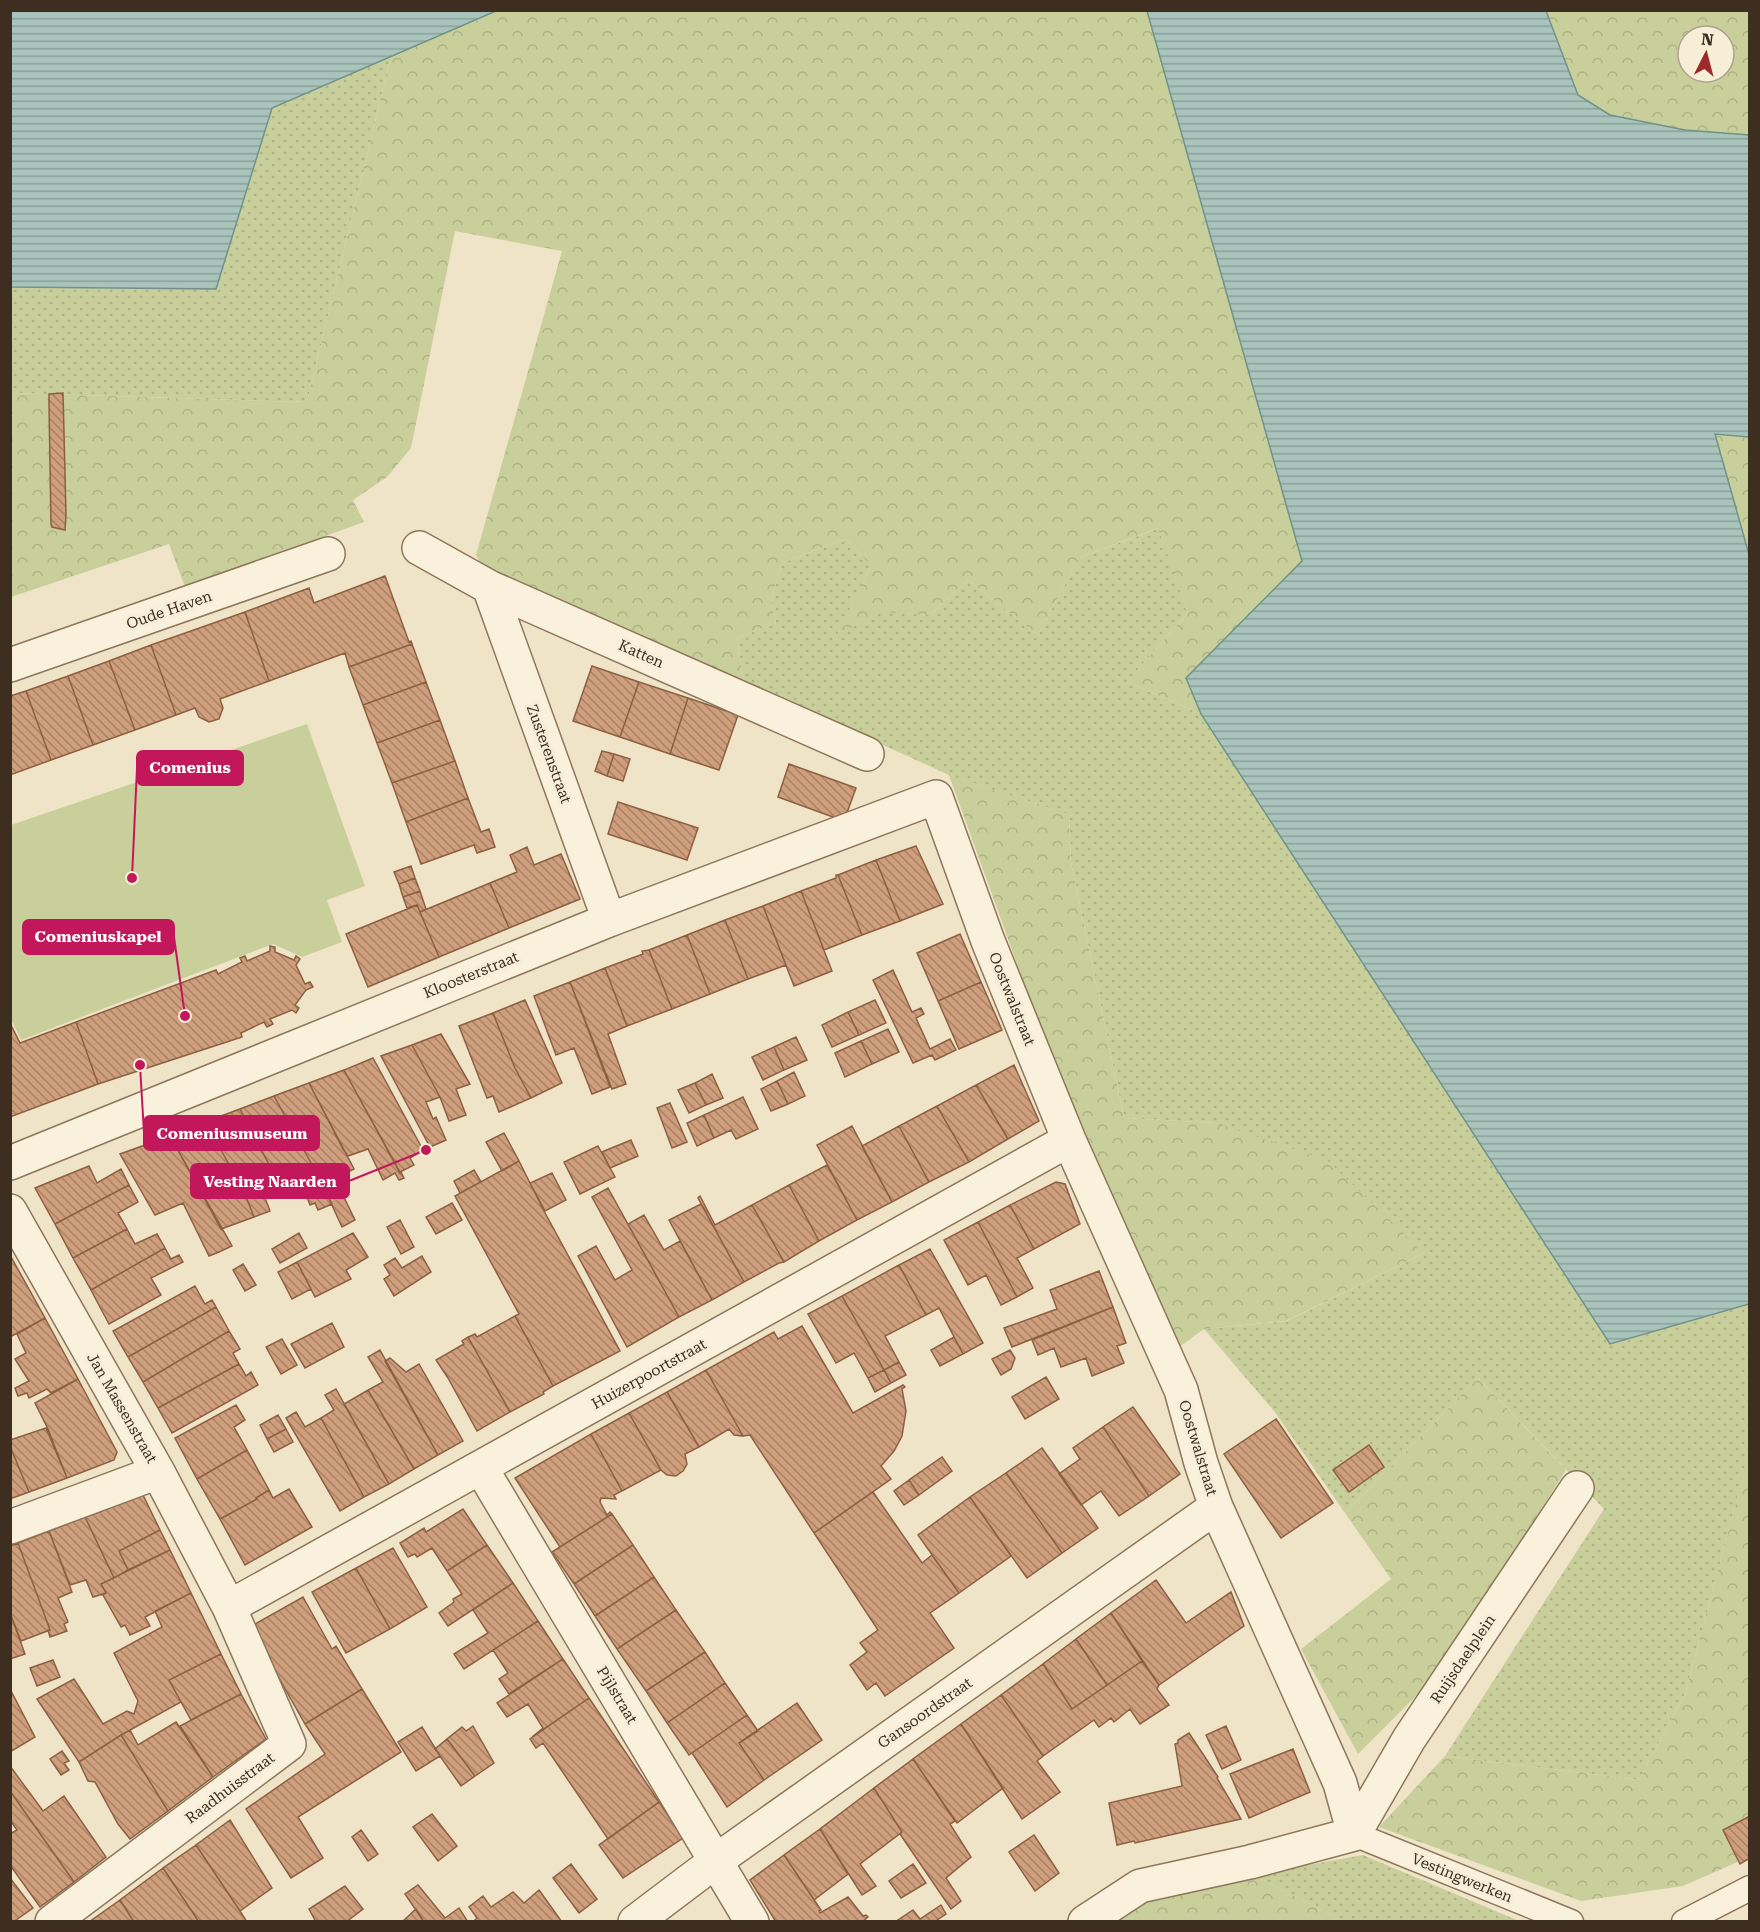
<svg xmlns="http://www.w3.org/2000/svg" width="1760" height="1932" font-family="'Roboto Serif',serif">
<defs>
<pattern id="grass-dots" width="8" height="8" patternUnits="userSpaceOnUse" patternTransform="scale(1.5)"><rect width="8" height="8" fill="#c9cf9b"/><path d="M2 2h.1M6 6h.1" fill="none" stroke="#aeb285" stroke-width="1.8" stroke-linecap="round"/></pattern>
<pattern id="forest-crowns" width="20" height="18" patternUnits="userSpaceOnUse" patternTransform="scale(1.5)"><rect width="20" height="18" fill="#c9cf9b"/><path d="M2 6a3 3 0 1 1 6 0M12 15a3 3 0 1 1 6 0" fill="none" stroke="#aeb285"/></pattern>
<pattern id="water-rules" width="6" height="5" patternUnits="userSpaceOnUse" patternTransform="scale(1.5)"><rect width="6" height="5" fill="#a9c4bc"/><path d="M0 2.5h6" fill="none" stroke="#8ba098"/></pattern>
<pattern id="building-back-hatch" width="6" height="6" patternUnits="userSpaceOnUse" patternTransform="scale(1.5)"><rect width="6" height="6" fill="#cf9f7d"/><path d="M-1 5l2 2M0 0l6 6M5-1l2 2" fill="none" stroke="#a98266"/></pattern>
</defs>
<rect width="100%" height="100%" fill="#f0e4c8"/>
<path fill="url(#grass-dots)" d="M391,56L307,402L11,393V287L216,288L272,108Z
M1159,528L1188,613L1127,682L1201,714L1610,1344L1749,1304V1482L1743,1477L1685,1694L1639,1780L1445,1756L1604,1509L1478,1378L1345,1513L1274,1411L1204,1329L1287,1321L1424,1253L1216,1123L1124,1118L1071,862L1069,815L949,775L744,682L737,638L776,623L771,601L782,563L846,539L871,566L838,634L883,611L930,615L968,580L1038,635L1079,558Z
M1363,1855L1519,1921H1344L1253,1875Z"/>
<path fill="url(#forest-crowns)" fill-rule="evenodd" d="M496,10L1147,11L1302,561L1186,678L1201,714L1127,682L1188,613L1158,528L1079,558L1038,635L968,580L930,615L883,612L837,635L871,566L846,539L782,563L771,601L776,623L737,638L744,682L487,575L476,555L562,251L455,231L411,448L387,477L353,500L364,522L185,587L169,544L11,597V393L307,402L391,56Z
M1546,11H1749V135L1685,130L1610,115L1578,95ZM1688,36H1724V72H1688Z
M1715,434L1749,437V558Z
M949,775L1069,814L1071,862L1124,1118L1216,1123L1327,1160L1424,1253L1286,1321L1204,1329L1175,1350L1074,1122Z
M1478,1378L1566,1470L1433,1679L1358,1754L1301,1649L1391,1579L1345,1513Z
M1743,1476L1749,1482V1857L1683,1886L1581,1901L1379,1827L1445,1756L1639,1780L1685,1694Z
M1253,1875L1344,1921L1107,1922L1143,1898Z"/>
<path fill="#c9cf9b" d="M307,724L365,886L327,900L342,942L302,957L273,944L21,1040L10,1017L11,825Z"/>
<path fill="url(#water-rules)" stroke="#6f938a" stroke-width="1.5" d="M11,10H496V11L272,108L216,289L11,287Z
M1147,11H1546L1578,95L1610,115L1685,130L1749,135V437L1715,434L1750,558L1749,1304L1610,1344L1201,714L1186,678L1302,561Z"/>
<path fill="url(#building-back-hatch)" stroke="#8d5f41" stroke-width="1.5" d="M63,393L66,515L65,530L52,527L51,524L49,405V394Z
M385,576L409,642L411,641L412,644L349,667L345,653L269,681L245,612L309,588L314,603Z
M245,612L269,681L220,699L223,708L219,719L209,722L199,717L195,708L176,715L151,645Z
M412,644L426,682L363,705L349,667Z
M151,645L176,715L135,730L109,661Z
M109,661L135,730L93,745L68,676Z
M592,666L639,682L620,737L573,721Z
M68,676L93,745L51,760L26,691Z
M426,682L440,720L377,743L363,705Z
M639,682L688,698L670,754L620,737Z
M26,691L51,760L10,775V696Z
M688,698L738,715L719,770L670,754Z
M440,720L455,761L392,783L377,743Z
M602,751L614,754L607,776L595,771Z
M614,754L630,759L623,781L607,776Z
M455,761L468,798L406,822L392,783Z
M789,764L856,788L844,821L778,797Z
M468,798L481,832L489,829L495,847L477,853L474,845L421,864L406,822Z
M618,802L698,828L687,860L608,834Z
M916,846L943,904L900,921L876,860Z
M527,847L534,865L561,854L580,899L509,928L490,883L517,872L510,855Z
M876,860L900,921L862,935L838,875Z
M411,866L415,878L399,884L394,872Z
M836,875H838L862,935L824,950L801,891L836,878Z
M415,878L420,891L403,897L399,884Z
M490,883L509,928L439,957L420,912Z
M420,891L426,909L420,912L417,905L407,908L403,897Z
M801,891L832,971L794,986L763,906Z
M417,905L439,957L368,987L346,934Z
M763,906L786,965L748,979L725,920Z
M725,920L748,979L710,994L687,935Z
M960,934L981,982L938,1001L917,953Z
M687,935L710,994L672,1009L649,950Z
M270,946L275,947V952L294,960L296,956L300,959L296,965L305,984L310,982L313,987L306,990L295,1005L299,1008L296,1013L292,1010L270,1019L273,1024L267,1027L264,1022L241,1033L242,1037L98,1084L76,1022L216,970L218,974L242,962L240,958L245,956L247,961L270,951Z
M649,950L672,1009L627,1026L605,968L643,954L642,951Z
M605,968L627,1026L608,1034L626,1084L612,1089L570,982Z
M893,970L912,1012L921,1008L924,1014L916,1018L930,1049L950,1039L956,1050L935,1060L932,1055L913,1063L873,980Z
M570,982L610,1087L592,1094L574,1048L556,1055L534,996Z
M981,982L1002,1030L959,1049L938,1001Z
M525,1000L562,1083L531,1098L515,1068L493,1013Z
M875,1000L886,1023L859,1035L848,1012Z
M848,1012L859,1035L832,1047L822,1025Z
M493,1013L515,1068L531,1098L499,1112L493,1096L487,1098L459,1026Z
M76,1022L98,1084L10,1117V1023L20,1043Z
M888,1029L899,1052L872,1064L861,1041Z
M441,1034L470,1084L456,1089L466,1115L449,1121L440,1097L412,1045Z
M796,1037L807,1060L784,1070L774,1047Z
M861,1041L872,1064L845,1077L835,1053Z
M412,1045L440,1097L426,1102L433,1119L436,1117L446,1140L430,1147L381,1056Z
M774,1047L784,1070L763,1080L752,1057Z
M373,1058L423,1150L410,1158L414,1165L400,1172L344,1070Z
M1014,1065L1039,1121L1008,1139L976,1085Z
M344,1070L400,1173L401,1172L404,1178L399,1180L395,1173L383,1180L368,1149L348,1156L343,1149L309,1083Z
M794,1072L805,1096L788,1104L777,1081Z
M712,1074L723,1098L706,1105L695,1083Z
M777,1081L788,1104L771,1111L761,1089Z
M309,1083L354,1169L335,1179L355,1220L342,1227L325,1190L322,1191L311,1163L274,1096Z
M695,1083L706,1105L689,1113L678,1090Z
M976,1085L1008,1139L969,1162L937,1106Z
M274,1096L311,1163L322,1191L325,1190L332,1204L318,1210L315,1203L310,1205L307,1197L305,1198L294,1169L275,1176L240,1109Z
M743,1097L758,1129L736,1139L731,1130L714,1138L704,1115Z
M670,1103L687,1142L672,1148L657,1108Z
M937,1106L969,1162L929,1182L899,1126Z
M240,1109L275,1176L259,1182L270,1211L254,1217L243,1189L205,1122Z
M704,1115L714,1138L697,1146L687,1123Z
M205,1122L243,1189L254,1217L221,1229L170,1136Z
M852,1126L892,1202L857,1220L817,1145Z
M899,1126L929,1182L892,1202L862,1146Z
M504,1133L519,1161L502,1171L486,1142Z
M170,1136L232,1246L219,1252L209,1256L183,1203L155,1215L120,1154Z
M631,1140L638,1156L610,1168L602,1152Z
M598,1146L615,1177L580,1194L564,1162Z
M519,1161L544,1211L620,1351L553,1386L515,1316L519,1314L455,1196Z
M827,1165L857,1220L819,1241L789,1185Z
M89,1166L97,1183L121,1169L129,1185L55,1224L35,1188Z
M474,1170L481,1182L460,1193L454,1181Z
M552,1173L566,1200L545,1211L530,1183Z
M1056,1182L1065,1184L1080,1224L1034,1249L1010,1205Z
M129,1185L138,1202L118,1213L127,1229L73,1258L55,1224Z
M789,1185L819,1241L784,1262L752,1205Z
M608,1188L679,1317L627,1347L578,1256L596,1246L615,1280L632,1270L592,1197Z
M700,1196L715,1225L752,1205L784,1262L779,1263L744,1282L698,1198Z
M452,1203L462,1220L436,1234L426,1217Z
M701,1204L744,1282L712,1300L669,1220Z
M1010,1205L1034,1249L1017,1258L1033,1288L1017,1297L978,1222Z
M644,1215L664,1250L680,1241L712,1300L679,1317L628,1224Z
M400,1220L414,1247L401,1254L387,1227Z
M978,1222L1017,1297L1001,1305L986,1275L968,1285L944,1240Z
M127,1229L135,1244L157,1234L165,1248L91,1290L73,1258Z
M299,1233L307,1248L280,1263L272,1249Z
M353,1233L368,1257L346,1270L351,1279L315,1297L297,1262Z
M165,1248L171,1259L179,1255L183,1262L151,1278L161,1295L109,1324L91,1290Z
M930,1249L983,1343L963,1354L939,1308L926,1315L899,1265Z
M10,1255L45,1318L10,1337Z
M422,1256L431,1272L394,1296L384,1279L390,1275L384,1265L395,1258L402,1268Z
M297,1262L311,1289L292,1299L278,1272Z
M243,1264L256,1285L245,1291L233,1270Z
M899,1265L926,1315L885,1336L899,1362L884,1370L842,1296Z
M1099,1271L1113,1307L1012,1347L1004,1328L1057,1309L1050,1290Z
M195,1286L205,1304L212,1300L216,1307L128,1357L113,1331Z
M842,1296L884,1370L868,1378L854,1353L836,1363L808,1314Z
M216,1307L229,1331L143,1382L128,1357Z
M1113,1307L1126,1343L1117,1346L1124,1363L1092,1376L1086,1358L1061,1367L1054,1348L1038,1355L1032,1340Z
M515,1316L553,1386L543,1392L544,1394L510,1412L468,1337L475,1334L477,1337Z
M45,1318L78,1379L51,1393L47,1389L29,1398L27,1393L18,1396L15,1388L29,1381L15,1359L26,1353L17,1334Z
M332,1323L344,1347L305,1368L291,1344Z
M802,1326L853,1413L903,1385L905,1387L902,1389L906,1411L902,1436L894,1451L881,1466L891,1479L814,1533L750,1435L743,1436L706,1370L774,1332L778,1339Z
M229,1331L240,1349L233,1353L239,1364L158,1408L143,1382Z
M468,1337L510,1412L477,1431L448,1378L436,1360L464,1344L462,1341Z
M954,1337L963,1354L940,1366L931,1350Z
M282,1339L297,1365L281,1374L266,1347Z
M380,1350L438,1455L414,1469L368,1390L383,1382L368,1357Z
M1010,1350L1015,1358L1011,1369L1001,1375L992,1359Z
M390,1358L406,1372L419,1364L463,1441L438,1455L385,1361Z
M899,1362L906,1375L891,1383L884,1370Z
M239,1364L246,1376L251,1372L258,1385L172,1433L158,1408Z
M706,1370L743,1436L734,1435L729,1429L699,1447L667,1392Z
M884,1370L891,1383L875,1392L868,1378Z
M1046,1377L1059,1399L1025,1419L1012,1397Z
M78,1379L117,1452L114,1460L67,1478L48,1429L35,1403Z
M336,1389L389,1484L364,1497L321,1418L334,1410L325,1395Z
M368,1390L414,1469L389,1484L344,1404Z
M667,1392L699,1447L685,1454L687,1464L683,1471L676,1476L667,1475L661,1470L629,1413Z
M236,1405L245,1420L234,1427L247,1450L197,1479L175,1438Z
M1133,1407L1180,1474L1149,1496L1103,1427Z
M296,1412L305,1427L321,1418L364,1497L340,1511L286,1418Z
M629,1413L661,1470L622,1491L591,1434Z
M278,1415L286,1429L267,1439L260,1425Z
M1276,1419L1333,1503L1281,1538L1224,1454Z
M1103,1427L1149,1496L1119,1516L1101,1491L1081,1505L1059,1474L1080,1459L1073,1448Z
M46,1428L67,1478L29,1492L10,1446V1440Z
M286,1429L293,1442L274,1452L267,1439Z
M591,1434L622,1491L614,1495L616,1499L601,1498L600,1502L607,1515L610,1512L612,1514L560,1547L515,1478Z
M1369,1445L1384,1467L1349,1492L1333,1470Z
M10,1446L29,1492L10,1499Z
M1042,1448L1098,1528L1062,1553L1006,1473Z
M247,1450L269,1490L256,1498L257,1499L220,1519L197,1479Z
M942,1457L952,1471L919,1495L909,1480Z
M1006,1473L1062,1553L1027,1578L970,1497Z
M909,1480L919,1495L904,1505L894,1491Z
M289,1489L312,1527L245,1565L220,1519L257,1499L256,1498L269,1490L273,1498Z
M873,1492L922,1563L932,1555L959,1593L930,1613L954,1648L885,1696L876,1683L867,1690L850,1665L867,1652L860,1643L878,1630L814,1533Z
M143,1495L160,1530L119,1551L128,1570L114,1578L85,1517Z
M970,1497L1011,1556L959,1593L918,1535Z
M463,1509L487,1545L447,1571L432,1548L417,1557L415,1554L408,1557L400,1543L424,1528L426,1532Z
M612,1514L633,1545L574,1584L552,1552Z
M85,1517L114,1578L101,1584L106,1593L93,1597L86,1580L70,1585L49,1531Z
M160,1530L170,1550L128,1570L119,1551Z
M49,1531L72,1592L58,1598L68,1622L64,1624L67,1631L50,1637L48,1630H50L18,1543Z
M18,1543L50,1630L21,1641L10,1613V1546Z
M487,1545L513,1583L448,1626L439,1613L454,1602L453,1599L462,1594L447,1571Z
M633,1545L654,1577L595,1616L574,1584Z
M393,1548L427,1607L390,1629L356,1568Z
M170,1550L191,1593L145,1617L150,1626L130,1635L125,1625L121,1627L103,1595L106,1593L101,1584Z
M356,1568L390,1629L346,1653L312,1592Z
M654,1577L676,1610L617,1649L595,1616Z
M1156,1580L1186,1623L1231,1592L1244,1626L1159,1685L1111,1613Z
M513,1583L538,1621L464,1669L454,1654L488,1633L473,1610Z
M191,1593L221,1654L169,1680L181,1702L121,1735L79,1762L37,1699L74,1679L103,1724L127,1711L134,1714L138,1701L114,1653L162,1627L155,1611Z
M303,1597L332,1649L336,1646L362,1689L305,1724L250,1627Z
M676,1610L705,1652L646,1691L617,1649Z
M10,1613L25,1654L10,1659Z
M1111,1613L1142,1661L1107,1685L1076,1639Z
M538,1621L563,1659L509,1694L499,1679L508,1673L493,1650Z
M1076,1639L1107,1685L1072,1709L1043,1664Z
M705,1652L725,1683L667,1723L646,1691Z
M221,1654L241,1694L191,1720L169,1680Z
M563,1659L589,1698L532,1737L543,1728L528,1704L507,1717L497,1703Z
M53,1660L60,1677L37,1686L30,1668Z
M1142,1661L1159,1685L1157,1689L1169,1705L1140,1724L1130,1709L1114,1722L1111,1718L1099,1727L1094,1720L1043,1756L1001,1695L1043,1664L1072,1709Z
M725,1683L747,1715L689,1755L667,1723Z
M10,1689L35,1737L10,1752Z
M362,1689L401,1752L298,1817L323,1858L291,1878L246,1809L325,1754L305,1724Z
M241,1694L266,1739L213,1777L180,1726Z
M1001,1695L1043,1756L1037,1761L1060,1792L1022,1819L961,1724Z
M589,1698L659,1802L608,1839L543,1743L536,1748L530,1739Z
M797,1703L822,1740L764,1780L739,1743Z
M747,1715L758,1731L739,1743L764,1780L727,1807L692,1753Z
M176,1722L213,1777L168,1811L121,1735L130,1730L138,1745Z
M961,1724L1003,1788L957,1823L913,1759Z
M473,1726L494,1763L475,1776L447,1739L462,1727L466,1731Z
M1226,1726L1241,1760L1222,1769L1206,1735Z
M422,1727L440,1756L416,1771L398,1742Z
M1189,1733L1218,1777L1217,1778L1241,1819L1135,1843L1134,1841L1117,1845L1109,1803L1182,1786L1175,1744L1178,1743V1740Z
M121,1735L168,1811L130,1839L118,1824L95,1782L88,1781L79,1762Z
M447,1739L475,1776L461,1786L435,1749Z
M1293,1749L1310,1792L1249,1818L1230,1774Z
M62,1751L69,1761L64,1763L69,1770L61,1775L50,1759Z
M913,1759L955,1821L950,1824L971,1857L946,1878L961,1901L951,1909L900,1834L902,1832L874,1788Z
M10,1766L43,1811L64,1796L106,1857L74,1882L10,1791Z
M874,1788L902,1832L860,1864L876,1886L862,1895L820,1829Z
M10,1791L74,1882L40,1907L10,1865V1834L17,1830L10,1820Z
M659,1802L683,1838L623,1878L599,1845Z
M432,1814L457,1846L438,1861L413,1827Z
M1750,1816V1858L1740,1864L1723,1830Z
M230,1820L272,1888L240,1911L196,1845Z
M820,1829L848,1874L814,1900L784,1855Z
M361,1830L378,1854L368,1861L352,1837Z
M1034,1835L1059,1873L1035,1891L1009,1852Z
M196,1845L240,1911L247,1922H199L163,1868Z
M784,1855L821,1910L819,1911L820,1913L848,1897L863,1916L866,1915L868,1917L862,1922H776L750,1880Z
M571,1864L597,1899L579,1913L553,1878Z
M913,1864L926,1883L901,1898L889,1881Z
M163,1868L199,1922H134L120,1900Z
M10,1878L33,1908L13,1922H10Z
M418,1885L445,1918L459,1908L468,1922H424L405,1894Z
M345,1886L363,1909L346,1922H316L309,1909Z
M539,1890L562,1922H476L475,1920L477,1918L469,1907L483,1896L491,1907L513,1892L524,1903Z
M120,1900L134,1922H89Z
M941,1905L946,1914L934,1922H895L913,1910L920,1919Z
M416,1909L424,1922H402Z"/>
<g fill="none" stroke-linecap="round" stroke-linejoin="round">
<defs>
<path id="lane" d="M1354,1834L1571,1922
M1684,1922L1750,1888"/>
<path id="street" d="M419,548L489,587L867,754
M489,587L609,920
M10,665L328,554
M10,1163L609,920L936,797L988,941L1069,1140L1181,1390L1201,1463L1216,1507L1340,1783L1354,1834L1250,1862L1140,1886L1085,1922
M10,1211L158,1472L229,1607L289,1744L52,1922
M481,1468L752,1922
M10,1527L158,1472
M229,1607L1069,1140
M1354,1834L1409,1739L1577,1488
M635,1922L717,1860L1216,1507"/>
</defs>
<use href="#lane" stroke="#8d765c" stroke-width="27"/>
<use href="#street" stroke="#8d765c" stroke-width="36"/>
<use href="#lane" stroke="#faf1dc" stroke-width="24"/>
<use href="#street" stroke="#faf1dc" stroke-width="33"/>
</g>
<g text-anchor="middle" stroke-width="6" stroke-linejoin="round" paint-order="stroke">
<g font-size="15" fill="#3d2e20" stroke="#f7eed8">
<text transform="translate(169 610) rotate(-19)" y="5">Oude Haven</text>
<text transform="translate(641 654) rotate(24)" y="5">Katten</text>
<text transform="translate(549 754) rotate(70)" y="5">Zusterenstraat</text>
<text transform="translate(471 975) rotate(-22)" y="5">Kloosterstraat</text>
<text transform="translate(1012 999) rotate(68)" y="5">Oostwalstraat</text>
<text transform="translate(649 1374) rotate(-29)" y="5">Huizerpoortstraat</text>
<text transform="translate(122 1408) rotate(60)" y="5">Jan Massenstraat</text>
<text transform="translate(1198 1448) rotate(73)" y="5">Oostwalstraat</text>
<text transform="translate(1463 1659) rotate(-56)" y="5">Ruijsdaelplein</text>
<text transform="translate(617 1695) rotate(59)" y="5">Pijlstraat</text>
<text transform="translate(925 1713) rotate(-35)" y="5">Gansoordstraat</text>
<text transform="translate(230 1788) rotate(-37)" y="5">Raadhuisstraat</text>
<text transform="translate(1462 1878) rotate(22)" y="5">Vestingwerken</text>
</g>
</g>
<path fill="none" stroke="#c2185b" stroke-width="2" d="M132 878L137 768M185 1016L174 937M140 1065L144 1133M426 1150L349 1181"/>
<g fill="#c2185b" stroke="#f7eed8" stroke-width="2">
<circle cx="132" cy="878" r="6"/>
<circle cx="185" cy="1016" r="6"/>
<circle cx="140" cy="1065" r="6"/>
<circle cx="426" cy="1150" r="6"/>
</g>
<g fill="#c2185b" stroke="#c2185b" stroke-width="2">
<rect x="137" y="751" width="106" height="34" rx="6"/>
<rect x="23" y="920" width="151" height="34" rx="6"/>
<rect x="144" y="1116" width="175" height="34" rx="6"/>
<rect x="191" y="1164" width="158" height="34" rx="6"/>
</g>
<g font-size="16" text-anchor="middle" font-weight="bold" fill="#fff">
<text x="190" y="773">Comenius</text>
<text x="98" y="942">Comeniuskapel</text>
<text x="232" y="1139">Comeniusmuseum</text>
<text x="270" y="1187">Vesting Naarden</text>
</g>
<rect width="1760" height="1932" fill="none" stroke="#3d2e20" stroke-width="24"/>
<g transform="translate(1706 54) rotate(6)"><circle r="28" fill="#f7eed8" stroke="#ada18e" stroke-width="1.5"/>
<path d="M0-4.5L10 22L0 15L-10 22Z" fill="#9e2a2b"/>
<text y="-9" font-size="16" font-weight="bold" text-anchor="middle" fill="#3d2e20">N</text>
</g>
</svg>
